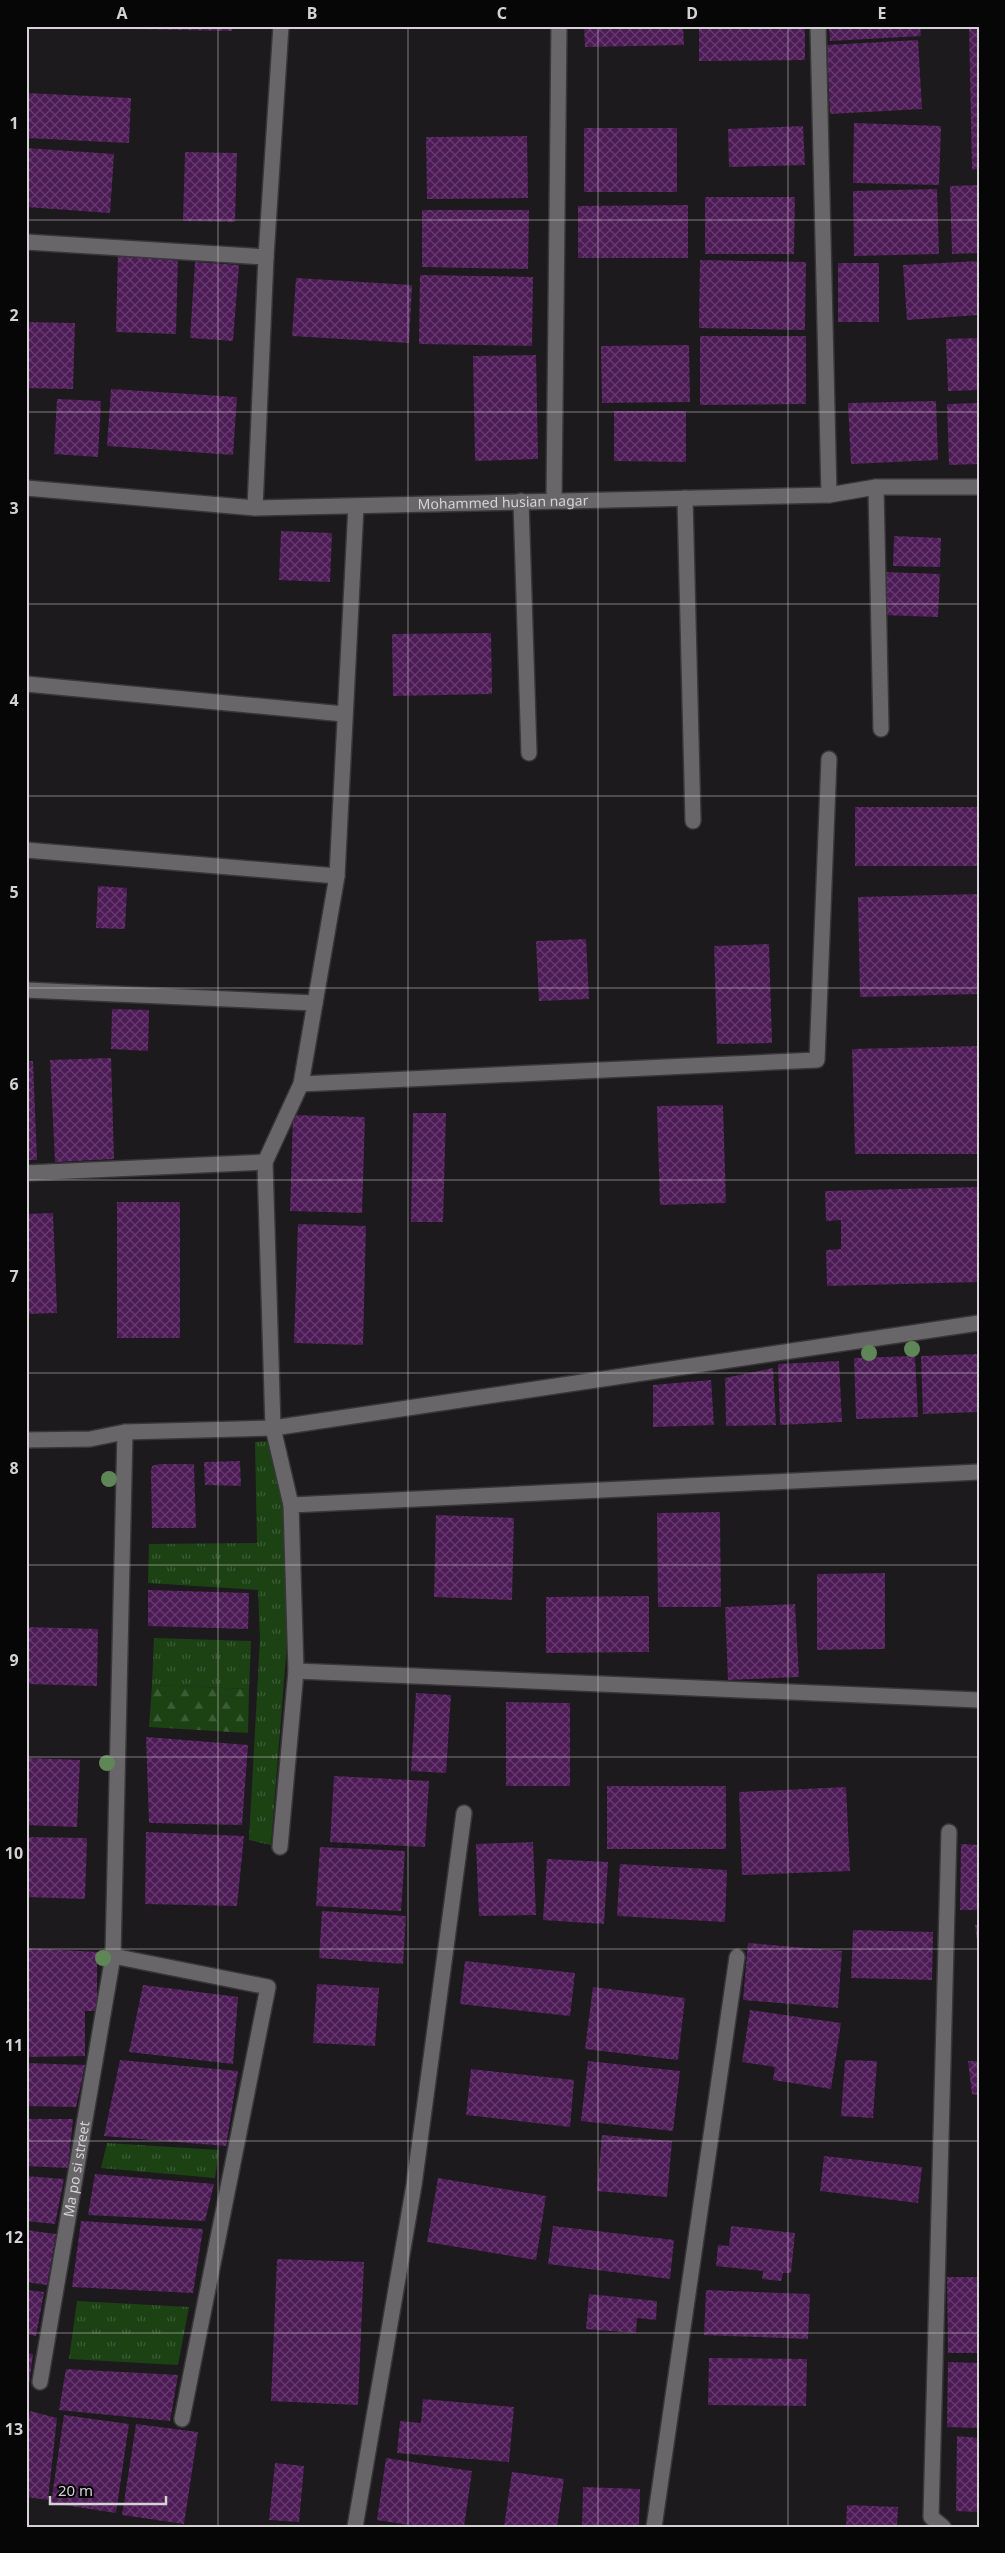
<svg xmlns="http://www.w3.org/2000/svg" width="1005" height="2553" font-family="'Noto Sans',sans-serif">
<defs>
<pattern id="grass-tufts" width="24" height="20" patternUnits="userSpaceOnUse" patternTransform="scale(1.25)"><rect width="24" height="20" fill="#1c4214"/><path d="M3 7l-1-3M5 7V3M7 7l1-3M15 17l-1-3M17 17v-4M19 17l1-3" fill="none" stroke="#3c5c35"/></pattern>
<pattern id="forest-firs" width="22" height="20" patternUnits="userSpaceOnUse" patternTransform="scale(1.25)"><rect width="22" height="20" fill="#1c4214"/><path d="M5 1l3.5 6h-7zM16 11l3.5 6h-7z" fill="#3c5c35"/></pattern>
<pattern id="building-cross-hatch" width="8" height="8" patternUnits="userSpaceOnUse" patternTransform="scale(1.25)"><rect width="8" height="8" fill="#4d1b56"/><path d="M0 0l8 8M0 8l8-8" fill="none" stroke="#663b6d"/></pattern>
</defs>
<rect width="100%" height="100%" fill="#1c1a1d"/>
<path fill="url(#grass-tufts)" d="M269,1441L285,1505L287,1643L271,1845L249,1840L260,1639L258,1590L148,1583L149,1544L257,1543L255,1442Z
M154,1638L251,1641L249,1689L152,1685Z
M107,2143L219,2150L215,2178L101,2168Z
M77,2301L189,2307L178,2365L69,2359Z"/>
<path fill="url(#forest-firs)" d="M152,1685L249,1689L248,1733L149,1727Z"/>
<path fill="url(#building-cross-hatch)" d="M135,26H232V31L135,29Z
M584,26H683L684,45L585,47Z
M699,26H805V60L699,61Z
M829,26H920L921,36L830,41Z
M969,26H979V169L972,170Z
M918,40L922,109L830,114L827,45Z
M26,93L131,98L129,143L26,138Z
M854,123L941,126L939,185L853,183Z
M803,126L805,165L729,167L728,129Z
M584,128H677V192H584Z
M527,136L528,198L427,199L426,137Z
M26,148L114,154L110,213L26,207Z
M185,152L237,153L235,222L183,221Z
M979,185V253L952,254L950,186Z
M937,189L939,254L854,256L853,191Z
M705,197H795L794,254H705Z
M688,205V258H578V206Z
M422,210H529L528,269L422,267Z
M118,252L178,254L176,334L116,332Z
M700,260L806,262L805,330L699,328Z
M979,261V315L907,320L903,265Z
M195,262L239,265L233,341L190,338Z
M838,263H879V322H838Z
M420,275L533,277L532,346L419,344Z
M296,278L412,285L409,343L292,336Z
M26,322L75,323L73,389L26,388Z
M700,336H806V404L700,405Z
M979,338V390L948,391L946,339Z
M689,345L690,402L602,403L601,346Z
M536,355L538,459L475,461L473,356Z
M111,389L237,397L233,455L107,446Z
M57,399L101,401L98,457L54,454Z
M936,401L938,460L851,464L848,403Z
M979,403V464L949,465L947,404Z
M614,411H686V462L614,461Z
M281,531L332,533L330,582L279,580Z
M894,536L941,538L940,567L893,566Z
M885,572L940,574L938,617L883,615Z
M491,633L492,694L393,696L392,634Z
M855,807H979V866H855Z
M98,886L127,888L125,929L96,928Z
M979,894V994L860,997L858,897Z
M586,939L589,999L539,1001L536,941Z
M769,944L772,1043L717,1044L714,946Z
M112,1009L149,1010L148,1051L111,1049Z
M979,1046V1154H855L852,1049Z
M111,1058L114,1159L55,1162L50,1060Z
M26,1061H33L37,1160H26Z
M723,1105L726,1203L660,1205L657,1106Z
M413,1113H446L443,1222H411Z
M293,1115L365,1117L362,1213L290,1211Z
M979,1187V1282L827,1286L826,1250L841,1249V1220L826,1221L825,1191Z
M117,1202H180V1338H117Z
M53,1213L57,1313L26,1314V1214Z
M298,1224L366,1226L363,1345L294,1343Z
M979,1354V1412L923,1414L921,1356Z
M915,1356L918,1417L856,1419L854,1358Z
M839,1361L842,1422L780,1425L778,1364Z
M773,1368L776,1425L726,1426L725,1378Z
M711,1380L714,1425L653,1427V1385Z
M240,1461L241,1486L205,1485L204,1462Z
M159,1464H194L196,1528H152L151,1472L152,1466Z
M720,1512L721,1607H658L657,1513Z
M436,1515L514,1518L512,1600L434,1597Z
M885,1573V1649L817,1650V1574Z
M148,1590L249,1593L248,1629L148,1626Z
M649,1596V1652L546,1653V1597Z
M795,1604L799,1677L728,1680L725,1607Z
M26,1627L98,1629L97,1686L26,1684Z
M416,1693L451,1695L446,1773L411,1771Z
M506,1702L570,1703V1786H506Z
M146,1737L248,1745L242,1825L149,1823Z
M26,1758L80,1760L77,1827L26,1825Z
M334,1776L429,1781L425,1847L330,1842Z
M607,1786H726V1849H607Z
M846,1787L850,1871L742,1875L739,1792Z
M146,1832L244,1836L237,1906L145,1904Z
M26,1837L87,1838L85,1899L26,1897Z
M533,1842L536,1915L479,1916L476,1844Z
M961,1844L979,1845V1910H960Z
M320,1847L405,1851L401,1911L316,1906Z
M547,1859L608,1862L604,1924L543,1920Z
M620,1864L727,1870L725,1922L617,1916Z
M322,1911L406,1916L403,1964L319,1958Z
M975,1925H979V1948H978Z
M853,1930L933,1932L932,1980L851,1978Z
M748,1943L842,1951L838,2008L743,2000Z
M26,1948L97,1952V2011H85V2056L26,2057Z
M465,1961L575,1973L570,2016L460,2004Z
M317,1984L379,1988L375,2046L313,2043Z
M143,1985L238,1997L233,2064L129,2052Z
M593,1987L685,1998L678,2060L585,2049Z
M750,2010L841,2023L831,2089L773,2080L775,2067L742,2062Z
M120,2060L238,2071L226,2146L104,2136Z
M845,2060L877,2061L873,2118L841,2116Z
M588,2061L680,2071L673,2131L581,2121Z
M968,2061H979V2095L972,2094Z
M26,2063L85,2065L76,2107L26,2106Z
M471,2069L574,2080L570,2127L466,2115Z
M26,2119H73L68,2168L26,2166Z
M602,2135L672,2141L667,2197L597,2191Z
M824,2156L922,2167L918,2203L820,2191Z
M95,2174L214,2184L205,2221L88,2215Z
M26,2176L64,2179L55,2224L26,2221Z
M438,2178L546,2196L536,2260L427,2242Z
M81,2221L203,2229L193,2293L72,2287Z
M553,2226L674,2240L670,2279L548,2264Z
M731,2226L795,2233L791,2273H783L781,2281L762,2279L763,2271L716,2266L718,2245L729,2246Z
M26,2230L56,2234L47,2285L26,2282Z
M277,2259L364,2262L358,2405L271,2401Z
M947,2277H979V2353H948Z
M26,2290L44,2292L36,2336L26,2334Z
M706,2290L810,2294L808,2339L704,2335Z
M589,2294L657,2301L656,2320L637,2318L636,2333L586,2329Z
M26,2353L33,2354L28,2392H26Z
M709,2358L807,2359L806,2406L708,2405Z
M948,2362L979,2363V2428L947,2427Z
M66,2369L178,2375L170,2421L59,2410Z
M423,2399L514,2407L509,2462L397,2453L400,2421L421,2423Z
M30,2411L57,2418L48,2500L26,2497V2430Z
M64,2415L129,2424L116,2513L51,2503Z
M136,2424L198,2432L184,2524L122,2515Z
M957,2436L979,2438V2512L956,2511Z
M386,2458L472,2471L464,2527H421L377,2520Z
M275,2463L304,2466L299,2522L269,2520Z
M512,2472L564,2479L557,2527H504Z
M583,2487L640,2489L639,2527H582Z
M847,2505L898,2507L897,2527H846Z"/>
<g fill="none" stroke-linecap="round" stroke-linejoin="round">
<defs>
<g id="street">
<path d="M818,26L829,495"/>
<path d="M26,242L266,257"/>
<path d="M876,487L881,729"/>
<path id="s1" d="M26,488L255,508L829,495L876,487H979"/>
<path d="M685,498L693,821"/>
<path d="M554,500L559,26"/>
<path d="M521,501L529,753"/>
<path d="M255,508L266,257L281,26"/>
<path d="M26,684L344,714"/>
<path d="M26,850L337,876"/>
<path d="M26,990L315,1003"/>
<path d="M301,1084L817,1060L829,759"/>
<path d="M26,1173L265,1162"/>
<path d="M125,1432L113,1956L268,1987L182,2419"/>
<path d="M26,1440L90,1439L125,1432L273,1428L979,1323"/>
<path d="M291,1505L979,1472"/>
<path d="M296,1671L979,1700"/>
<path d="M280,1847L296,1671L291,1505L273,1428L265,1162L301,1084L337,876L356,506"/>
<path id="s2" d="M40,2382L113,1956"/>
<path d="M355,2527L414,2185L464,1813"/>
<path d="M654,2527L737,1957"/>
<path d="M943,2527L931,2517L949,1832"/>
</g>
</defs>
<use href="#street" stroke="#383638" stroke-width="18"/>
<use href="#street" stroke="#69666a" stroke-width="15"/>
</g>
<g fill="#5f8657">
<circle cx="912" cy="1349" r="8"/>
<circle cx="869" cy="1353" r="8"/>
<circle cx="109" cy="1479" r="8"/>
<circle cx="107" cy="1763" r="8"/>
<circle cx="103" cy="1958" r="8"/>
</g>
<path fill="none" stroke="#d4d2d4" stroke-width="1" stroke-opacity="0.55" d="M218,26V2527M408,26V2527M598,26V2527M788,26V2527M26,220H979M26,412H979M26,604H979M26,796H979M26,988H979M26,1180H979M26,1373H979M26,1565H979M26,1757H979M26,1949H979M26,2141H979M26,2333H979"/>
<g text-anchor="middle" stroke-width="5" stroke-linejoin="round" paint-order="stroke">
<g font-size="14" fill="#d4d2d4" stroke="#060607">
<text dy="5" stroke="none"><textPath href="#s1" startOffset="478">Mohammed husian nagar</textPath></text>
<text dy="5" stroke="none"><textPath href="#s2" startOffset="216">Ma po si street</textPath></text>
</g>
</g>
<rect width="1005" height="2553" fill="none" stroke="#060607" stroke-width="55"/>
<path d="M50 2496v8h116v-8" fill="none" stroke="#d4d2d4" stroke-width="2.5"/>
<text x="58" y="2496" font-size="15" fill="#d4d2d4" stroke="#060607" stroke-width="4" paint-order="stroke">20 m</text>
<rect x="28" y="28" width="950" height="2498" fill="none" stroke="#d4d2d4" stroke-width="2"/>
<g font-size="16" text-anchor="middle" font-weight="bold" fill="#d4d2d4">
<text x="122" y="19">A</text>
<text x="312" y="19">B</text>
<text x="502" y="19">C</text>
<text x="692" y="19">D</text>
<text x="882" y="19">E</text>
<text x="14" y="129">1</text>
<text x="14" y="321">2</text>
<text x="14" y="514">3</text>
<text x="14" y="706">4</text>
<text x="14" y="898">5</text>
<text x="14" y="1090">6</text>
<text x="14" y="1282">7</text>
<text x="14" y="1474">8</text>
<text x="14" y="1666">9</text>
<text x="14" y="1859">10</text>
<text x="14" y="2051">11</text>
<text x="14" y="2243">12</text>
<text x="14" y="2435">13</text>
</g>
</svg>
